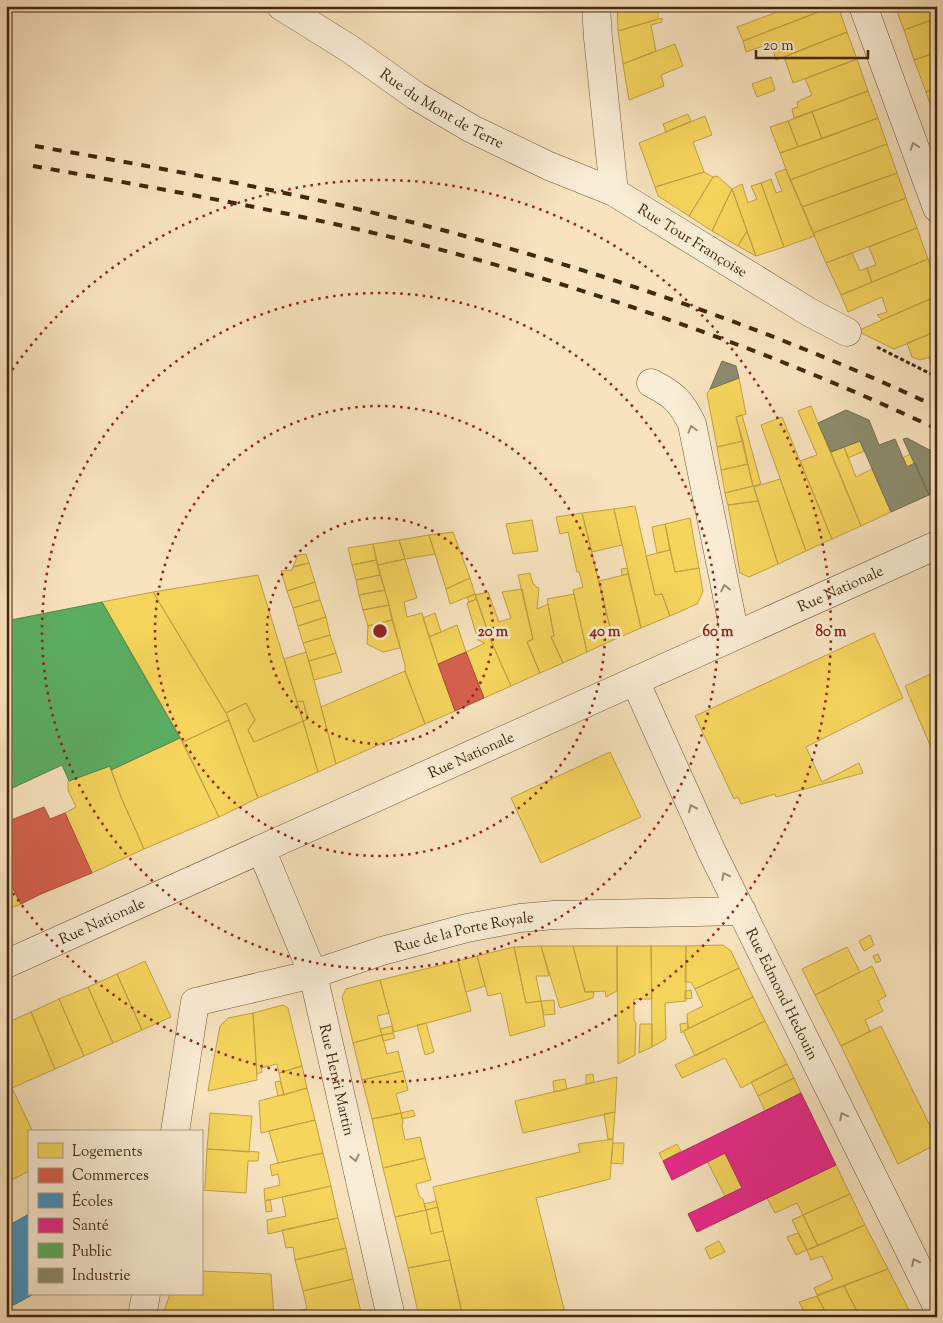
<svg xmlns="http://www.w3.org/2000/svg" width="943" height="1323" font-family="'Sorts Mill Goudy',serif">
<rect width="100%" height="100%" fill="#f8e3be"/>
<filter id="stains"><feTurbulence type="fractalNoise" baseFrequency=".004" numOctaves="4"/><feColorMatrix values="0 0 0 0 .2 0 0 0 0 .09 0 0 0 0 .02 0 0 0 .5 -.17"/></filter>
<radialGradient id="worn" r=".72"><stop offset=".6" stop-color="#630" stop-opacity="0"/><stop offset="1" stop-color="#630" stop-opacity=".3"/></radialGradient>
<path fill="#f6d55c" stroke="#c0a145" d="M617,6H658V19L618,31Z
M778,6H834L743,41L737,27L780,11Z
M834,6H838L847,32L776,60L771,43L746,52L743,41Z
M895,6H937V18L904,30Z
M662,18V22L651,25L656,51L623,64L618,31Z
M937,18V52L914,60L904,30Z
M847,32L857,59L793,83L784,57Z
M675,44L683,66L661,75L664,86L629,100L623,64Z
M937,52V88L926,92L914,60Z
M857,59L868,91L794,118L792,109L798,107L797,102L812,95L805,79Z
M771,77L775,90L757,97L752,84Z
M937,88V121H936L926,92Z
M868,91L878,118L822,139L812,112Z
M812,112L822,139L798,147L788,121Z
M688,114L691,121L666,132L663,124Z
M705,116L712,135L693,142L704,172L655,187L639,143Z
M878,118L887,144L790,180L780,153Z
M788,121L798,147L780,153L770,127Z
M887,144L897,173L802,207L790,180Z
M786,169L815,236L784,247L761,183L771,179L776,193L782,191L775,173Z
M704,172L713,177L689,216L658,196L655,187Z
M897,173L906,198L813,233L802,207Z
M717,176L732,189L712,231L689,216L713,177Z
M761,183L784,247L756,256L732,189L742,184L748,203L757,199L751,186Z
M732,189L747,231L738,246L712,231Z
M906,198L917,228L826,263L813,233Z
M917,228L928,259L872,282L867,268L876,265L869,247Z
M747,231L756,256L738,246Z
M852,253L860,271L867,268L872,282L841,295L826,263Z
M928,259L937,284V296L882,320L877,315L887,312L882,297L848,312L841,295Z
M937,296V331L894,349L857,331Z
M937,331V355L920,360L912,357L907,343Z
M937,355V368L932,366L929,357Z
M739,378L746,414L736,417L743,441L717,447L707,394L710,389Z
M811,406L861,526L832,539L800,461L817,455L798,411Z
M742,415L761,484L753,486L736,417Z
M782,417L832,539L806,551L761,425Z
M743,441L748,464L721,470L717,447Z
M860,441L864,451L848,458L844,447Z
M844,447L856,477L872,469L891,512L861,526L831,452Z
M910,454L915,463L907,467L903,458Z
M748,464L753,486L725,493L721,470Z
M780,479L806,551L778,564L754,487Z
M753,486L758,501L728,505L725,493Z
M758,501L778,564L749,577L740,573L728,505Z
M635,506L655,595L662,594L670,616L641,628L614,509Z
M614,509L622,545L592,552L582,513Z
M582,513L613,640L587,652L573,590L583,587L579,572H577L568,532L560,534L556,517Z
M690,518L699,568L675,572L665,524Z
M532,520L538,551L513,554L506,524Z
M665,524L670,550L657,553L652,527Z
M453,532L470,578L446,589L429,535Z
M429,535L435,554L405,559L399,540Z
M399,540L405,559L378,565L373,544Z
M373,544L376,560L352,565L348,548Z
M670,550L675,572L699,568L703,592L697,604L670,616L662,594L655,595L646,556Z
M306,554L309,563L293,567L298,555Z
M405,559L417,598L404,602L407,617L422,613L438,664L455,711L425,724L405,671V665L378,565Z
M376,560L380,575L356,580L352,565Z
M309,563L315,582L287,591L281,571L292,570L293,567Z
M627,568L628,574L622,575L621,569Z
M530,573L533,584H534L536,587L539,588L537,609L548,604L554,636L551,637L563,663L540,673L527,642L533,639L518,575Z
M628,574L641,628L613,640L599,581Z
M258,575L303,721L254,742L248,730L255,720L246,703L226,713L153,592Z
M380,575L385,590L359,595L356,580Z
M470,578L475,594L450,604L446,589Z
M315,582L320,600L293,608L287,591Z
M522,589L533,639L527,642L540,673L511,686L491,641L475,595L488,592L499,622L511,618L502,592Z
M385,590L389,605L363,610L359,595Z
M153,592L226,713L229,720L183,742L102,602Z
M475,594L477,599L469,602L467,597Z
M574,594L587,652L563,663L551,637L554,636L547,599Z
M477,599L491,641L511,686L484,698L466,652L485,643L478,640L467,603Z
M320,600L326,617L298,626L293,608Z
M389,605L392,620L368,626L363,610Z
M435,613L441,632L429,637L423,618Z
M326,617L330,635L303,643L298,626Z
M392,620L400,648L383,652L367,644L368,626Z
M457,625L466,652L438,664L429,637Z
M874,633L903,698L806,747L822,782L859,763L863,773L776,797L775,794L741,804L738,797L734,799L695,716Z
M330,635L336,653L309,661L303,643Z
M306,652L314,680L336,764L318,772L303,721L308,719L303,701L297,702L284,659Z
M336,653L342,672L314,680L309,661Z
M405,671L425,724L336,764L321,707Z
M937,671V756L935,757L905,686Z
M303,701L308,719L303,721L297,702Z
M246,703L255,720L248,730L254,742L303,721L318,772L258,798L226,713Z
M229,720L258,798L219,817L183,742Z
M180,738L219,817L144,849L121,797L111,770Z
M610,752L641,817L541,863L511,798Z
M110,766L121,797L144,849L92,873L65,813L76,807L68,790V781Z
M6,850L13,865L6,869Z
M6,875L21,904L6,910Z
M870,935L874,945L864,951L859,941Z
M723,945L731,951L739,968L695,989L691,982H685L686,946Z
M541,946L549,976H536L541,1001L526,1003L514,947Z
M541,946H573L585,992H594L593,998L560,1008Z
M573,946H617V991L606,997L605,991L585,992Z
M617,946H651L652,999H634V1021L636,1022L635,1055L618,1064Z
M651,946H686V1001L665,1003L666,1039L652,1047Z
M514,947L526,1003L541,1001L545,1026L510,1036L501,993L488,996L477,956Z
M847,947L860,972L815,995L802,969Z
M878,954L881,961L876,963L873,956Z
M477,956L485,986L466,992L458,961Z
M145,961L171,1017L142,1030L117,974Z
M458,961L471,1011L394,1032L380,980Z
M872,966L886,996L878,1001L883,1011L865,1020L870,1031L841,1046L815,995Z
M739,968L753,997L688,1029L687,1014L703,1006L695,989Z
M117,974L142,1030L113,1043L88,987Z
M380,980L389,1013L377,1016L382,1035L353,1043L342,997L346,989Z
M88,987L113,1043L84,1056L59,999Z
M691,990L692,998L685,999V991Z
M753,997L765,1021L695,1056L683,1031Z
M59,999L84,1056L55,1069L31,1012Z
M554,1000L555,1014L544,1015L541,1001Z
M283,1005L288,1008L302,1066L279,1073L277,1064L261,1068L262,1072L257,1074L253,1013Z
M31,1012L55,1069L12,1088L6,1075V1023Z
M253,1013L257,1080L208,1091L220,1026L228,1018Z
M765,1021L787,1064L741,1088L725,1058L682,1078L675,1065Z
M426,1023L434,1052L425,1055L417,1025Z
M688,1023V1029L681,1033L680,1024Z
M640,1024H652V1047L639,1053Z
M392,1026L393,1033L382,1035L380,1029Z
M881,1026L937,1140V1144L898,1164L841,1046Z
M393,1033L395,1038L383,1041L382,1035Z
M382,1035L387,1054L398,1051L403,1071L362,1080L353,1043Z
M787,1064L794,1078L758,1096L751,1082Z
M302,1066L307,1088L284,1095L279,1073Z
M403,1071L408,1090L396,1094L401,1113L372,1119L362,1080Z
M593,1074L594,1082L586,1084V1075Z
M6,1075L12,1088L6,1091Z
M617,1077L615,1112L523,1133L515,1101Z
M794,1078L801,1093L765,1111L758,1096Z
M565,1079L567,1089L554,1092L553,1081Z
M280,1081L284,1095L278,1096L275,1082Z
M12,1088L33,1132H29V1171L6,1183V1091Z
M307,1088L315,1120L261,1133L259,1101Z
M413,1110L415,1116L402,1119L401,1113Z
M615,1112L613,1139H608L604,1114Z
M210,1113L252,1116L249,1152L207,1149Z
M401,1113L403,1122L402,1126L405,1140L420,1137L425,1158L383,1168L372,1119Z
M315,1120L323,1153L278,1163L269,1131Z
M613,1139L610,1179L536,1198L566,1317H463L433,1187L580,1152L578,1144Z
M613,1143H624L623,1164L611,1163Z
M677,1144L681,1151L663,1161L659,1153Z
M207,1149L259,1152L258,1161H248L246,1193L201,1190L202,1187H205Z
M323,1153L331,1186L265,1201L264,1189L280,1185L278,1174L272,1176L270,1165Z
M725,1153L742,1188L725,1196L707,1161Z
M425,1158L431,1180L416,1184L419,1196L423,1199L426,1210L395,1217L383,1168Z
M836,1165L850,1194L803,1215L797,1203L775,1213L767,1198Z
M331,1186L338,1218L268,1234L267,1220L286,1216L282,1197Z
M850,1194L865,1225L818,1246L803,1215Z
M270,1199L272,1211L266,1212L265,1201Z
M436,1201L438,1207L426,1210L424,1204Z
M438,1207L443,1231L431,1234L426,1210Z
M426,1210L431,1234L443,1231L450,1260L408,1268L395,1217Z
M803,1215L818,1246L807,1250L792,1220Z
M338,1218L346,1248L295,1260L293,1247L286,1248L282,1230Z
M865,1225L888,1269L817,1295L814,1288L833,1279L822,1256L811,1260L807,1250Z
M798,1233L807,1250L796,1255L787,1237Z
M719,1241L725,1252L710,1259L705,1248Z
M346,1248L353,1279L303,1291L295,1260Z
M450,1260L463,1317H419L408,1268Z
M888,1269L911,1314L910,1317H860L844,1286Z
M201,1271L271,1274L274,1317H162L170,1294H201Z
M353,1279L361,1312L340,1317H290L289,1313L307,1309L303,1291Z
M844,1286L860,1317H828L817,1296Z
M817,1296L828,1317H807L799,1302Z"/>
<path fill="#d6604d" stroke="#aa4f3a" d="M466,652L484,698L455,711L438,664Z
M44,807L50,819L65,813L92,873L41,894L21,904L6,875V869L13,865L6,850V822Z"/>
<path fill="#4393c3" stroke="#43738d" d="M29,1214V1294H34L6,1309V1227Z
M361,1312L362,1317H340Z"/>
<path fill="#e7298a" stroke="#b62865" d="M801,1093L836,1165L697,1232L688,1214L742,1188L725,1153L672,1180L663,1161Z"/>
<path fill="#5aae61" stroke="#538648" d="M102,602L180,738L111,770L110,766L69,781L62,765L6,791V621Z"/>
<path fill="#8c8c6e" stroke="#766e51" d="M722,361L736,366L739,378L710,389Z
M846,410L869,420L879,445L895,439L907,467L915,463L929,495L891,512L860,441L831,452L818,423Z
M907,438L937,454V491L929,495L903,439Z"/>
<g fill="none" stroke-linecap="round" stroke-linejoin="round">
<defs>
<g id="minor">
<path id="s1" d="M281,6L350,49L416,96L472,129L549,166L614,192L809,312L847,332"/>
<path d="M596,6L598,38L614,192"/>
<path d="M863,6L937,208"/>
<path d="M651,383C673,394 681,401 692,424L735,635"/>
<path id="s2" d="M635,681L712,852L937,1306"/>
<path id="s3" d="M261,849L313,974L391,1317"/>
<path id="s4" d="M6,964L937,545"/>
<path id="s5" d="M175,1132L195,1002L313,974L382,951L467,928L520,918L554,915L742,911"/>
<path d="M142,1317L146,1294"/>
</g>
</defs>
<use href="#minor" stroke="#70563a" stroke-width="29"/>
<path stroke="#43270e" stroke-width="3" stroke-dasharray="4 2.5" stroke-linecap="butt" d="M877,347L937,377"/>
<use href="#minor" stroke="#faedd5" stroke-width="28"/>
<path stroke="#43270e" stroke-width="4" stroke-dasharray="9 9" stroke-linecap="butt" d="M35,146C177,171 321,197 461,235C624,279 784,335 937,407
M33,166C162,189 292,212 419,244C597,290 771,351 937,429"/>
</g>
<defs><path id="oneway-chevron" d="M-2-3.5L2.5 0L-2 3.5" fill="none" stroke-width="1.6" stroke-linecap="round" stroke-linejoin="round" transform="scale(1.25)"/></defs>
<g stroke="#9e8a72">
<use href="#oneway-chevron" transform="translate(914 146) rotate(-110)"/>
<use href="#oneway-chevron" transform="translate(692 429) rotate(-105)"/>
<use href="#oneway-chevron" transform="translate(725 588) rotate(-102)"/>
<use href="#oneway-chevron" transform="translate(692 808) rotate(-114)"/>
<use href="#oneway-chevron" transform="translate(725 876) rotate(-117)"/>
<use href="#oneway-chevron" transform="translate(843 1116) rotate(-116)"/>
<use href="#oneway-chevron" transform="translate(355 1158) rotate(77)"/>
<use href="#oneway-chevron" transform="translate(915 1262) rotate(-116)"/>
</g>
<g fill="none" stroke="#8f2418" stroke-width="2.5" stroke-dasharray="2.5 5">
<circle cx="380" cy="631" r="113"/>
<circle cx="380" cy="631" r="225"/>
<circle cx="380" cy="631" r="338"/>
<path d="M8 376A451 451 0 1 1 8 886"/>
</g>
<g text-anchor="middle" stroke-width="5" stroke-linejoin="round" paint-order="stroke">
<g font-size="15" fill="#43270e" stroke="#faedd5">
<text dy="5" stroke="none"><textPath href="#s1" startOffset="191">Rue du Mont de Terre</textPath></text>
<text dy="5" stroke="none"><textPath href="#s1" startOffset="475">Rue Tour Françoise</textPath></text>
<text dy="5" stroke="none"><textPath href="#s4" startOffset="915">Rue Nationale</textPath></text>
<text dy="5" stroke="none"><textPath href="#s4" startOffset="510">Rue Nationale</textPath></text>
<text dy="5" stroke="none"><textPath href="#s4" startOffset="105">Rue Nationale</textPath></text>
<text dy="5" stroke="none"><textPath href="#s5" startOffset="410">Rue de la Porte Royale</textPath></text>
<text dy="5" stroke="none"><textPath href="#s2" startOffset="346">Rue Edmond Hedouin</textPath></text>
<text dy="5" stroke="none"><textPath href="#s3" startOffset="244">Rue Henri Martin</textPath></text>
</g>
</g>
<circle cx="380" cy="631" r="8" fill="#8f2418" stroke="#faedd5" stroke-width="2.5"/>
<g font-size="15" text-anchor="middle" font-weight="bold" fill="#8f2418" stroke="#faedd5" stroke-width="5" stroke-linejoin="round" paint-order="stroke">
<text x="493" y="636">20 m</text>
<text x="605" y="636">40 m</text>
<text x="718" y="636">60 m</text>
<text x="831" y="636">80 m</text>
</g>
<rect width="943" height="1323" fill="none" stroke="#f8e3be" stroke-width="25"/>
<rect x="8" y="8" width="928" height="1308" fill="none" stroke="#43270e" stroke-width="2.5"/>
<rect x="12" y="12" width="918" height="1298" fill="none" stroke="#43270e"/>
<rect x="28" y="1130" width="175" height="165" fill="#faedd5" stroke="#b19e85"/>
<rect x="38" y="1143" width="25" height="15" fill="#f6d55c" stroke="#b19e85"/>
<text x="72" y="1156" font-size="15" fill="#43270e">Logements</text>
<rect x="38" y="1168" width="25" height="15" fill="#d6604d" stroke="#b19e85"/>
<text x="72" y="1180" font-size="15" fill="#43270e">Commerces</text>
<rect x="38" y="1193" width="25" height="15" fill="#4393c3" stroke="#b19e85"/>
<text x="72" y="1206" font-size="15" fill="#43270e">Écoles</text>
<rect x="38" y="1218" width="25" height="15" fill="#e7298a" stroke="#b19e85"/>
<text x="72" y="1230" font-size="15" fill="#43270e">Santé</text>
<rect x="38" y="1243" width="25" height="15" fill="#5aae61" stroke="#b19e85"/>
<text x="72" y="1256" font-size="15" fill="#43270e">Public</text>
<rect x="38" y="1268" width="25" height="15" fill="#8c8c6e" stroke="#b19e85"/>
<text x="72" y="1280" font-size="15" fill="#43270e">Industrie</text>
<path d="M756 50v8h112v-8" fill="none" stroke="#43270e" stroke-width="2.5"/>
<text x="763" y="50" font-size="15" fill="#43270e" stroke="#faedd5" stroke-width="4" paint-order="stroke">20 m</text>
<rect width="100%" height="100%" filter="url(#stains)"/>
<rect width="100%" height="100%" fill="url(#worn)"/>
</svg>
